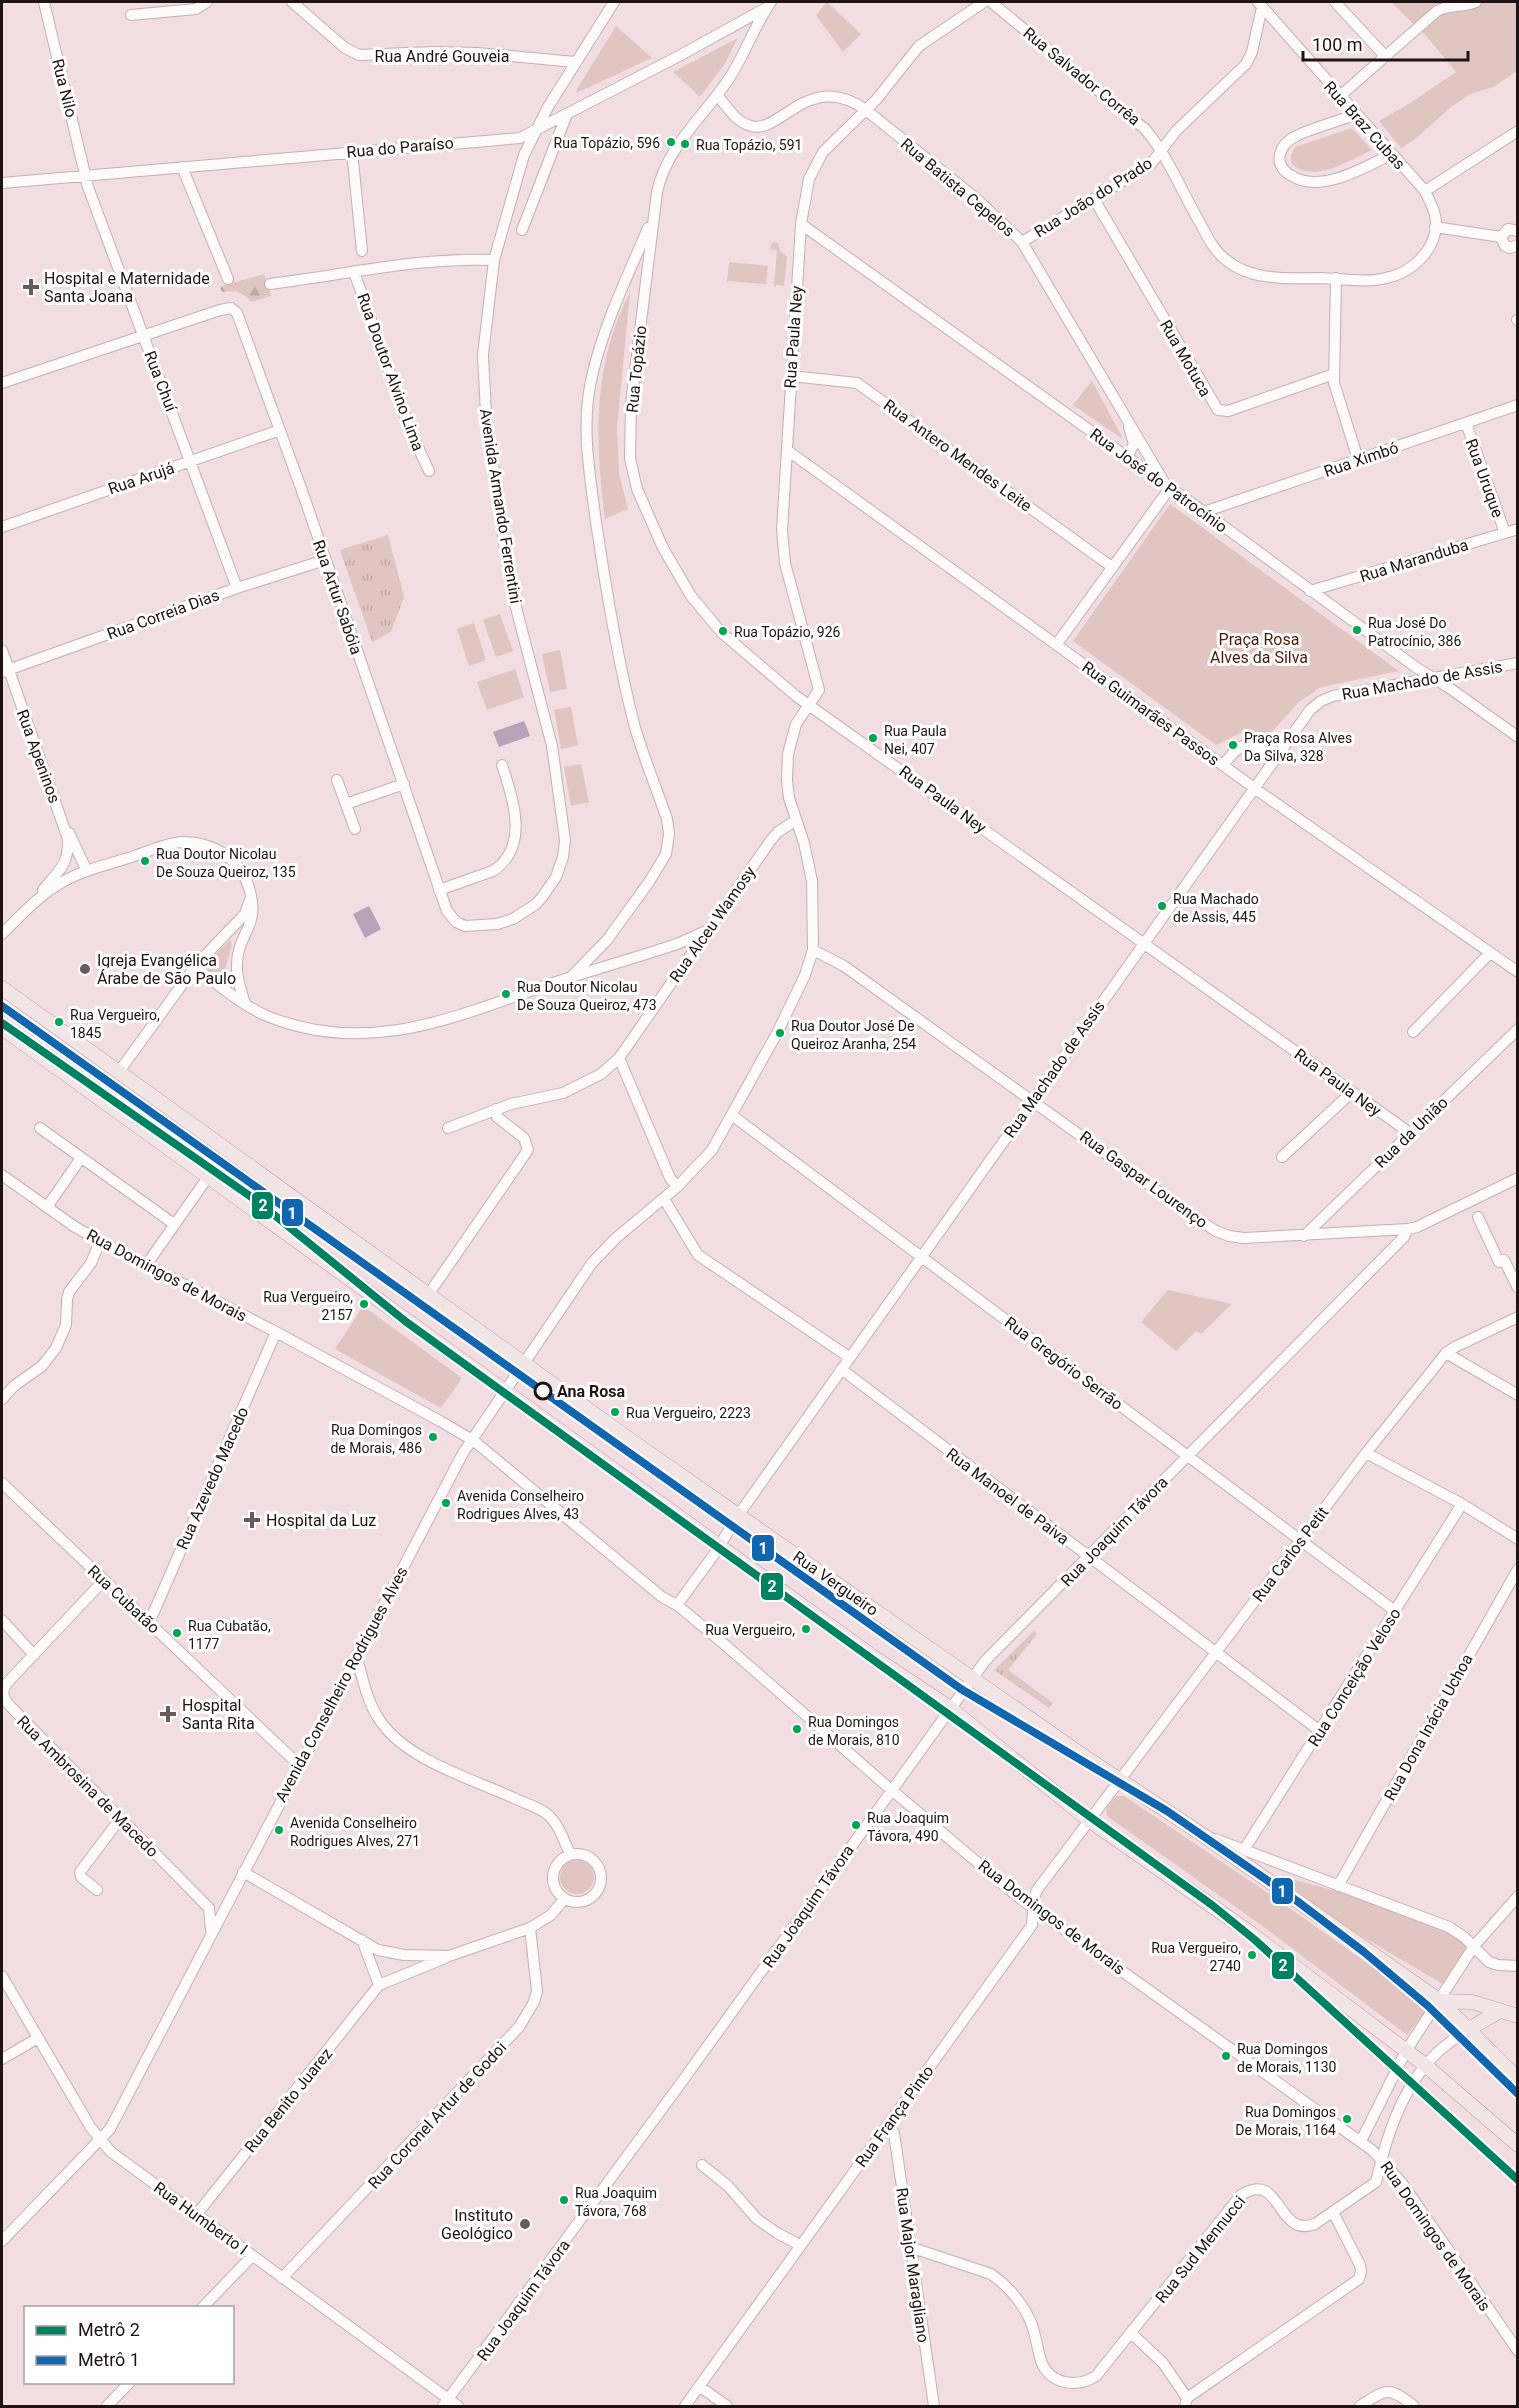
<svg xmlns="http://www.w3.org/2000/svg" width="1519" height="2408" font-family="Roboto,sans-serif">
<defs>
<pattern id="grass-tufts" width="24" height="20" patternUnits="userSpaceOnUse" patternTransform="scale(1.5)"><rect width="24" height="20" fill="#e0c5c0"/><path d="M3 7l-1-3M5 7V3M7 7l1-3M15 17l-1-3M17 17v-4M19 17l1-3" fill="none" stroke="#c0a8a4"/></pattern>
<pattern id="forest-firs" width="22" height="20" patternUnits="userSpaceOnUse" patternTransform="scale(1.5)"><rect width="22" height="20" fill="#e0c5c0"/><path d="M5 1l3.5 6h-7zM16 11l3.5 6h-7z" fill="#c0a8a4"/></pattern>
</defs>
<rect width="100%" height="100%" fill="#f2dde3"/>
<path fill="url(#grass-tufts)" d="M388,535L404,597L391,632L372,642L340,550Z
M1034,1631L1037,1634L1008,1670L1053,1703L1049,1708L994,1670Z"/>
<path fill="url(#forest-firs)" d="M264,274L271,296L251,302C244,292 233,290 222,292L220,287C235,281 249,279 264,274Z"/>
<path fill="#e0c5c0" d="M827,2L861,34L843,52L816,15Z
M1391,2H1517V71L1493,87L1470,94L1452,106L1415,139L1401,148L1379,121L1415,100L1456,72L1429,39Z
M616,26L652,58L576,93L577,89Z
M738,38L724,65L700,97L673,72Z
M1349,129H1353L1372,150C1351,160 1312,185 1291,163V155L1295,147Z
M772,242L778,243L780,251L787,257L784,286L776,285V287H774L777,250L770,249Z
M729,262L768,266L766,284L727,281Z
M630,293L617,427L619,474L628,509L605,519C595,442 592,364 630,293Z
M1092,381L1123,439L1073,405Z
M1170,504L1399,671L1321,687L1299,702L1269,735L1244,731L1216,745L1073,641Z
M500,614L513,651L496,657L483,620Z
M474,623L486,660L469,666L457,629Z
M560,650L567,689L550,692L542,654Z
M515,669L524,697L487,710L477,682Z
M571,707L578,745L561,749L554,710Z
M581,764L589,802L571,806L564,767Z
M229,941H231L232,944L225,970L230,983L228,984L207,969L205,965Z
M1168,1290L1232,1304L1201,1334L1196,1331L1176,1351L1141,1322Z
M363,1306L462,1378L441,1408L335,1349Z
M1116,1796H1124L1271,1895L1425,2004L1426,2011L1407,2035L1268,1930L1107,1816L1106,1809Z
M560 1877a17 17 0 1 1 34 0a17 17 0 1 1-34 0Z
M1275,1875L1356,1896L1444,1928L1468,1946L1446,1986L1336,1921Z"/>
<path fill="#b7a2b9" d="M524,721L530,736L499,747L493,732Z
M369,906L381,929L365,938L353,914Z"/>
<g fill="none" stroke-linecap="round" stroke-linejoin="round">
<defs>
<path id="minor" d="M44,2L88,187L237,588
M292,2L345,48L359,55L433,52L477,53L575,62
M771,2C753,27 744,58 726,83C701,119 667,147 657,192L631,404L630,458L637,489L663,548L691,596L722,633L796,696L1410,1133
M991,2L1145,129C1168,156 1182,192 1200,223C1207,236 1214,251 1226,260C1253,282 1290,278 1322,278C1342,279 1367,283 1386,278C1411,273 1434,252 1436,226C1437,214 1430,202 1425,191L1258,2
M1335,2L1385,56
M131,15L196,9L207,2
M717,95C727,106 735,122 751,126C780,135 809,69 866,110L979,201L1022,242L1164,482
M1340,96L1437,11C1449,4 1463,8 1476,2
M1356,114C1338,122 1306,129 1291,139C1283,144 1278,153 1280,163C1282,169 1286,173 1292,176C1321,194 1365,167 1392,154
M352,151L362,251
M182,167L228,279
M2,183L520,138L679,56L766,8
M1425,191L1518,131
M1094,199L1218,410L1228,411L1334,374
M801,224L1204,512L1417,668L1448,687L1518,737
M1435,227L1501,237
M522,230L567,114
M1501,237L1505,246L1510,248L1518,245
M1501,237L1508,229L1518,231
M1022,242L1151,164L1176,131L1246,64L1252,52L1262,7
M354,272L410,430L429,471
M1336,278L1334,383L1358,459
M270,284C344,275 419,257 494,260
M1517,320L1518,321
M791,376L857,383L1112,567
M2,383L220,310L231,308L237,313L301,488L447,911L456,922L465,926L497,924L513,919L536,904L543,896L556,877L563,857L565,840L552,746L513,596L505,549L486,414L483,355L494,260L524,155L548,107L614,2
M1466,423L1505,533
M787,450L1264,795L1518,972
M1127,457L1134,444L1129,427
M1204,512L1518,405
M2,527L280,430
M1310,591L1518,529
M1056,645L1170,488
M2,650L68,839C69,865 58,871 43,890
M2,672L237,588L325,560
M1223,765C1243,740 1248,739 1275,757
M337,780L355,829
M346,804L404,784
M69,833L87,871
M439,890L493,871C530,846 513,800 502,765
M2,934C20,916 38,896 61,883C80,871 103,866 125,859C143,854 164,843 182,842C213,842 240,858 249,888C261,927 238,932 237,963C236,977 241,990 245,1003
M813,950L844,966L1194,1217L1216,1231L1229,1236L1244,1238L1408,1229L1417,1227L1518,1178
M195,967C218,984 241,1005 267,1016C367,1057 455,1017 550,984C592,970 635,958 677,944L706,931
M571,977L607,940L649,882L666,854L669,834L667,819C656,787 643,756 634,724C617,657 606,590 596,522C590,476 581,428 591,381C602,328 627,278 648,228
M1413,1032L1489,954
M619,1058L670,1178L677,1187
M118,1073L197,964L245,914L250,900
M733,1116L1395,1611
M40,1128L174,1224
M448,1128L511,1104L563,1093L601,1074L619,1058L771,840L778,832L796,820
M1282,1157L1352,1092
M2,1175L75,1227L100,1241L276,1332L440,1421L474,1441L662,1597L677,1605L724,1644L881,1781L1017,1896L1372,2150L1402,2183L1518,2351
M664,1199L698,1255L849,1357
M47,1207L81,1158
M1478,1217L1499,1262L1504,1260L1518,1288
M1304,1236L1518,1029
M147,1264L208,1177
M428,1295L528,1150L524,1138L497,1117L496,1109
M1446,1353L1518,1395
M841,1369L1320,1731
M2,1399L14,1386L42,1366L56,1348L66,1325L67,1300L69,1292L91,1263L100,1241
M1366,1453L1462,1504L1518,1539
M2,1483L299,1765
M104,1580L7,1683C1,1691 3,1697 9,1705L209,1908L211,1930
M677,1605L713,1556L739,1514L1310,710L1321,701L1333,696L1518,663
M2,1620L34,1655
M149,1623L276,1332
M356,1655C362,1675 366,1698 377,1716C402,1759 470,1778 514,1798C524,1803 538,1807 547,1814C559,1824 564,1841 570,1854
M1215,1839L1449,1927L1464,1937L1489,1962L1498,1965L1518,1966
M1244,1850L1462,1504
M553 1878a24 24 0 1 1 48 0a24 24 0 1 1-48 0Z
M243,1872L378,1950L404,1955L449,1956L530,1928L551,1915L564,1899
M1338,1886L1518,1569
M97,1890L81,1877L80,1872L120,1819
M362,1940L379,1985
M2,1976L91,2128L111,2152L458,2406
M379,1985L445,1958
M2,2059L38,2038
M887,2125L894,2133L934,2406
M1361,2141L1406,2051L1474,1946L1518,1896
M702,2165L728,2186L757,2219L777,2233L800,2245
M197,2214L379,1985
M2,2241L110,2129L463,1453L592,1263L616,1238L677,1187L712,1150L777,1033L805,975L813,950L812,881L804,843L789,798L787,780L788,754L796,724L819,690L785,563L782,530L801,224L809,179L823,152L876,100L919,46L984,2
M910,2247L991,2274C1008,2286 1021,2301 1030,2320C1036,2334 1037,2348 1041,2361C1050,2385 1077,2388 1096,2376L1241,2195C1282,2169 1276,2239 1315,2224L1376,2182C1386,2138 1401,2090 1433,2057C1443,2046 1457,2037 1469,2029
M282,2278L519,2027L534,2002L537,1991L530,1928
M202,2308L252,2256
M1131,2333L1163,2363L1187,2398L1185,2406
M699,2386L727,2406
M1187,2398L1359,2279L1361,2271L1360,2265L1333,2212
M107,2406L130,2382
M443,2406L681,2083L985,1661L1394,1247L1404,1237L1408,1229
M685,2406L1032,1925L1034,1898L1037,1890L1366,1453L1446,1353L1455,1347L1518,1317
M1360,2406C1387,2389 1388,2386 1414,2406"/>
<path id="major" d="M2,988L636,1444L1082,1755L1206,1837L1440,2001L1518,2079
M2,1028L872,1656L950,1708L1089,1820L1249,1932L1425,2065L1518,2145
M1440,2001L1472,2002L1518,2016
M1469,2029L1500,2011"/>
</defs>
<use href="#minor" stroke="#c0b1b5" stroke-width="12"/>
<use href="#major" stroke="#bb9fa2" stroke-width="15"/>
<use href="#minor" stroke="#fdfafb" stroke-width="10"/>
<use href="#major" stroke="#f2e5e6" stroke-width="14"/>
<defs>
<path id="metro-1" d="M2,1023L257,1201L405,1321L1212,1905L1255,1940L1518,2180"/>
<path id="metro-2" d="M2,1006L961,1689L1167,1811L1297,1901L1364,1952L1428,2006L1518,2094"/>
</defs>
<use href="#metro-1" stroke="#fff" stroke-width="12"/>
<use href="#metro-2" stroke="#fff" stroke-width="12"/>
<use href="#metro-1" stroke="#008162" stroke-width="8"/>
<use href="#metro-2" stroke="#1266af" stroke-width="8"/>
</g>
<g fill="#00a651" stroke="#fff" stroke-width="2">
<circle cx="671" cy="142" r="5"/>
<circle cx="685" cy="144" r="5"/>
<circle cx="1357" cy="630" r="5"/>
<circle cx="723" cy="631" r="5"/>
<circle cx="873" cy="738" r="5"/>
<circle cx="1233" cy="745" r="5"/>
<circle cx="145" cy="861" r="5"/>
<circle cx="1162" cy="906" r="5"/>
<circle cx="506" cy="994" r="5"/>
<circle cx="59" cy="1022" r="5"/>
<circle cx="780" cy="1033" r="5"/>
<circle cx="364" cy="1304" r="5"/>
<circle cx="615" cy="1412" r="5"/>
<circle cx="433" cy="1437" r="5"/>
<circle cx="446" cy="1503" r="5"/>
<circle cx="806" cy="1629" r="5"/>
<circle cx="177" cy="1633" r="5"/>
<circle cx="797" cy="1729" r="5"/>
<circle cx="856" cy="1825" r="5"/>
<circle cx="279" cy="1830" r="5"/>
<circle cx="1252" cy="1955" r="5"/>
<circle cx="1226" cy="2056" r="5"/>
<circle cx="1347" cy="2119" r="5"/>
<circle cx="564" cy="2200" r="5"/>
</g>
<g fill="#695a5e" stroke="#fff" stroke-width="2">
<path d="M28 278h6v6h6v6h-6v6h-6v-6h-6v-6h6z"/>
<circle cx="85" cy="969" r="6"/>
<path d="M249 1511h6v6h6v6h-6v6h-6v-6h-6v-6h6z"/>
<path d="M165 1705h6v6h6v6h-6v6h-6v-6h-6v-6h6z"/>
<circle cx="525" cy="2224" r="6"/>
</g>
<circle fill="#fff" stroke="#1f1316" stroke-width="3" cx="543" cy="1391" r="8"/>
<g text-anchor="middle" stroke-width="6" stroke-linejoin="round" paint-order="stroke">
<g font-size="14" fill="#1f1316" stroke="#fff" text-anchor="start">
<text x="660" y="148" text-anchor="end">Rua Topázio, 596</text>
<text x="696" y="150">Rua Topázio, 591</text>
<text x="1368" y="628">Rua José Do<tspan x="1368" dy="18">Patrocínio, 386</tspan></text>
<text x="734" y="637">Rua Topázio, 926</text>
<text x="884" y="736">Rua Paula<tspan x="884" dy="18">Nei, 407</tspan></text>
<text x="1244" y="743">Praça Rosa Alves<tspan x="1244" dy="18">Da Silva, 328</tspan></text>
<text x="156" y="859">Rua Doutor Nicolau<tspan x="156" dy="18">De Souza Queiroz, 135</tspan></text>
<text x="1173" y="904">Rua Machado<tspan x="1173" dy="18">de Assis, 445</tspan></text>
<text x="517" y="992">Rua Doutor Nicolau<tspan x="517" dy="18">De Souza Queiroz, 473</tspan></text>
<text x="70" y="1020">Rua Vergueiro,<tspan x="70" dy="18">1845</tspan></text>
<text x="791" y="1031">Rua Doutor José De<tspan x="791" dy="18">Queiroz Aranha, 254</tspan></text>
<text x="353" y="1302" text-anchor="end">Rua Vergueiro,<tspan x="353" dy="18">2157</tspan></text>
<text x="626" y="1418">Rua Vergueiro, 2223</text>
<text x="422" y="1435" text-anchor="end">Rua Domingos<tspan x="422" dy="18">de Morais, 486</tspan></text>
<text x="457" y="1501">Avenida Conselheiro<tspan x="457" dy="18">Rodrigues Alves, 43</tspan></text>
<text x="188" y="1631">Rua Cubatão,<tspan x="188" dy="18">1177</tspan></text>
<text x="795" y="1635" text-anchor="end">Rua Vergueiro,</text>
<text x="808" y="1727">Rua Domingos<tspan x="808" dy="18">de Morais, 810</tspan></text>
<text x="867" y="1823">Rua Joaquim<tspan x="867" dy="18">Távora, 490</tspan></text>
<text x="290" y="1828">Avenida Conselheiro<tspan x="290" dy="18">Rodrigues Alves, 271</tspan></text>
<text x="1241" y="1953" text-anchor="end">Rua Vergueiro,<tspan x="1241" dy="18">2740</tspan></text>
<text x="1237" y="2054">Rua Domingos<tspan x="1237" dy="18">de Morais, 1130</tspan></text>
<text x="1336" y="2117" text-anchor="end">Rua Domingos<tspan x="1336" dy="18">De Morais, 1164</tspan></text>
<text x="575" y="2198">Rua Joaquim<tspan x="575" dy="18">Távora, 768</tspan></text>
</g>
<g font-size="16" fill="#1f1316" stroke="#fff">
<text x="442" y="62">Rua André Gouveia</text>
<text transform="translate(1082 76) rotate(39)" y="6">Rua Salvador Corrêa</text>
<text transform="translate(65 88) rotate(76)" y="6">Rua Nilo</text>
<text transform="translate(1365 125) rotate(48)" y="6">Rua Braz Cubas</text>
<text transform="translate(400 147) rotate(-5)" y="6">Rua do Paraíso</text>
<text transform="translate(958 187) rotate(40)" y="6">Rua Batista Cepelos</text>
<text transform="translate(1093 197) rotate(-32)" y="6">Rua João do Prado</text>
<text transform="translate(793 337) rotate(-86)" y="6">Rua Paula Ney</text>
<text transform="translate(1186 358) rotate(60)" y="6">Rua Motuca</text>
<text transform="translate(636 369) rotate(-84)" y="6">Rua Topázio</text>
<text transform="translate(391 372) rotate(70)" y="6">Rua Doutor Alvino Lima</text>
<text transform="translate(161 381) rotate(69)" y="6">Rua Chuí</text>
<text transform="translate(958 455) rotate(36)" y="6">Rua Antero Mendes Leite</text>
<text transform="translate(1361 459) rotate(-19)" y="6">Rua Ximbó</text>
<text transform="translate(141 478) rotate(-19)" y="6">Rua Arujá</text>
<text transform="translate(1485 478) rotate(70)" y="6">Rua Uruque</text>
<text transform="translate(1159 480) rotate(36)" y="6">Rua José do Patrocínio</text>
<text transform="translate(501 506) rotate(81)" y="6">Avenida Armando Ferrentini</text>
<text transform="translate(1414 560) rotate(-17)" y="6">Rua Maranduba</text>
<text transform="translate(338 597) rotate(71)" y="6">Rua Artur Sabóia</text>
<text transform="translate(163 614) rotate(-20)" y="6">Rua Correia Dias</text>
<text transform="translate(1422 680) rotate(-10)" y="6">Rua Machado de Assis</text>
<text transform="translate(1151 713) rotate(36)" y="6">Rua Guimarães Passos</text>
<text transform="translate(39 756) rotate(70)" y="6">Rua Apeninos</text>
<text transform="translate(943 799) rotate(36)" y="6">Rua Paula Ney</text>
<text transform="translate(712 924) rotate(-55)" y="6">Rua Alceu Wamosy</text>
<text transform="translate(1054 1069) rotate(-55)" y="6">Rua Machado de Assis</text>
<text transform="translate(1338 1082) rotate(36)" y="6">Rua Paula Ney</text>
<text transform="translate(1411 1132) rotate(-44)" y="6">Rua da União</text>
<text transform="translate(1144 1179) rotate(36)" y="6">Rua Gaspar Lourenço</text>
<text transform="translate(167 1275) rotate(28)" y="6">Rua Domingos de Morais</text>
<text transform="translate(1064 1363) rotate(37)" y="6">Rua Gregório Serrão</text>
<text transform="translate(212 1478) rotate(-66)" y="6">Rua Azevedo Macedo</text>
<text transform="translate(1008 1496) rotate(37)" y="6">Rua Manoel de Paiva</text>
<text transform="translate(1114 1531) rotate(-46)" y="6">Rua Joaquim Távora</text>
<text transform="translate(1290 1554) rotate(-53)" y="6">Rua Carlos Petit</text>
<text transform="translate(836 1583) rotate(35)" y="6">Rua Vergueiro</text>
<text transform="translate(124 1599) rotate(43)" y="6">Rua Cubatão</text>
<text transform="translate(1354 1677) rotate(-58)" y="6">Rua Conceição Veloso</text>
<text transform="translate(341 1684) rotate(-62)" y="6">Avenida Conselheiro Rodrigues Alves</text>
<text transform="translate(1428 1727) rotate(-61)" y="6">Rua Dona Inácia Uchoa</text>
<text transform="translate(88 1786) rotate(45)" y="6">Rua Ambrosina de Macedo</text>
<text transform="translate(808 1906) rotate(-55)" y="6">Rua Joaquim Távora</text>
<text transform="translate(1052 1917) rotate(37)" y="6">Rua Domingos de Morais</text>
<text transform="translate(288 2100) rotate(-51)" y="6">Rua Benito Juarez</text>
<text transform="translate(437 2115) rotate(-47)" y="6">Rua Coronel Artur de Godoi</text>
<text transform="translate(894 2116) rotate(-54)" y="6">Rua França Pinto</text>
<text transform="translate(201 2218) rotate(36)" y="6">Rua Humberto I</text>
<text transform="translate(1436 2236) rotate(55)" y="6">Rua Domingos de Morais</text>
<text transform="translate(1200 2249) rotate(-51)" y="6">Rua Sud Mennucci</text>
<text transform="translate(913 2265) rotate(82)" y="6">Rua Major Maragliano</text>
<text transform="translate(523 2300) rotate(-54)" y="6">Rua Joaquim Távora</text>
</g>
<g font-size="16" fill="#1f1316" stroke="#fff" text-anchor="start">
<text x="44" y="284">Hospital e Maternidade<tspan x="44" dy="18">Santa Joana</tspan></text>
<text x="97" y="966">Igreja Evangélica<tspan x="97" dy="18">Árabe de São Paulo</tspan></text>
<text x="266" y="1526">Hospital da Luz</text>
<text x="182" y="1711">Hospital<tspan x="182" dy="18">Santa Rita</tspan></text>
<text x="513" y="2221" text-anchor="end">Instituto<tspan x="513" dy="18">Geológico</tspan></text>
</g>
<g font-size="16" fill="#4b1c03" stroke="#fff">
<text x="1259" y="645">Praça Rosa<tspan x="1259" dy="18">Alves da Silva</tspan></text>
</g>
<g font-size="16" font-weight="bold" fill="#1f1316" stroke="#fff" text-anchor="start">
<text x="557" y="1397">Ana Rosa</text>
</g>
</g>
<g stroke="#fff" stroke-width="2">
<rect x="251" y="1191" width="23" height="29" rx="6" fill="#008162"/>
<rect x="281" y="1198" width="23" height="29" rx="6" fill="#1266af"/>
<rect x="751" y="1534" width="24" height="28" rx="6" fill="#1266af"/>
<rect x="760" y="1572" width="24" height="29" rx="6" fill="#008162"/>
<rect x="1271" y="1877" width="23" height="28" rx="6" fill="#1266af"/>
<rect x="1271" y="1951" width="24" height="29" rx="6" fill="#008162"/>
</g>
<g font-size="16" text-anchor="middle" font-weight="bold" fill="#fff">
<text x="263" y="1211">2</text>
<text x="292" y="1219">1</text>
<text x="763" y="1554">1</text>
<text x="772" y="1592">2</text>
<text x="1282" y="1897">1</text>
<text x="1283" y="1971">2</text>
</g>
<rect width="1519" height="2408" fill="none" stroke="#1f1316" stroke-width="6"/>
<rect x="24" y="2306" width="210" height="78" fill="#ffffff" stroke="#a5a1a2" stroke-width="1.5"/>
<rect x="36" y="2326" width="30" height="9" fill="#008162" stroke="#a5a1a2" stroke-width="1.5"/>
<text x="78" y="2336" font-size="18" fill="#1f1316">Metrô 2</text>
<rect x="36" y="2356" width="30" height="9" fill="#1266af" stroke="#a5a1a2" stroke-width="1.5"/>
<text x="78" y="2366" font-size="18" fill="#1f1316">Metrô 1</text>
<path d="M1303 51v9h165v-9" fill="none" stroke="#1f1316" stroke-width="3"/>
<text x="1312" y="51" font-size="18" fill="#1f1316" stroke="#ffffff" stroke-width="4.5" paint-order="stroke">100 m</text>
</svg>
